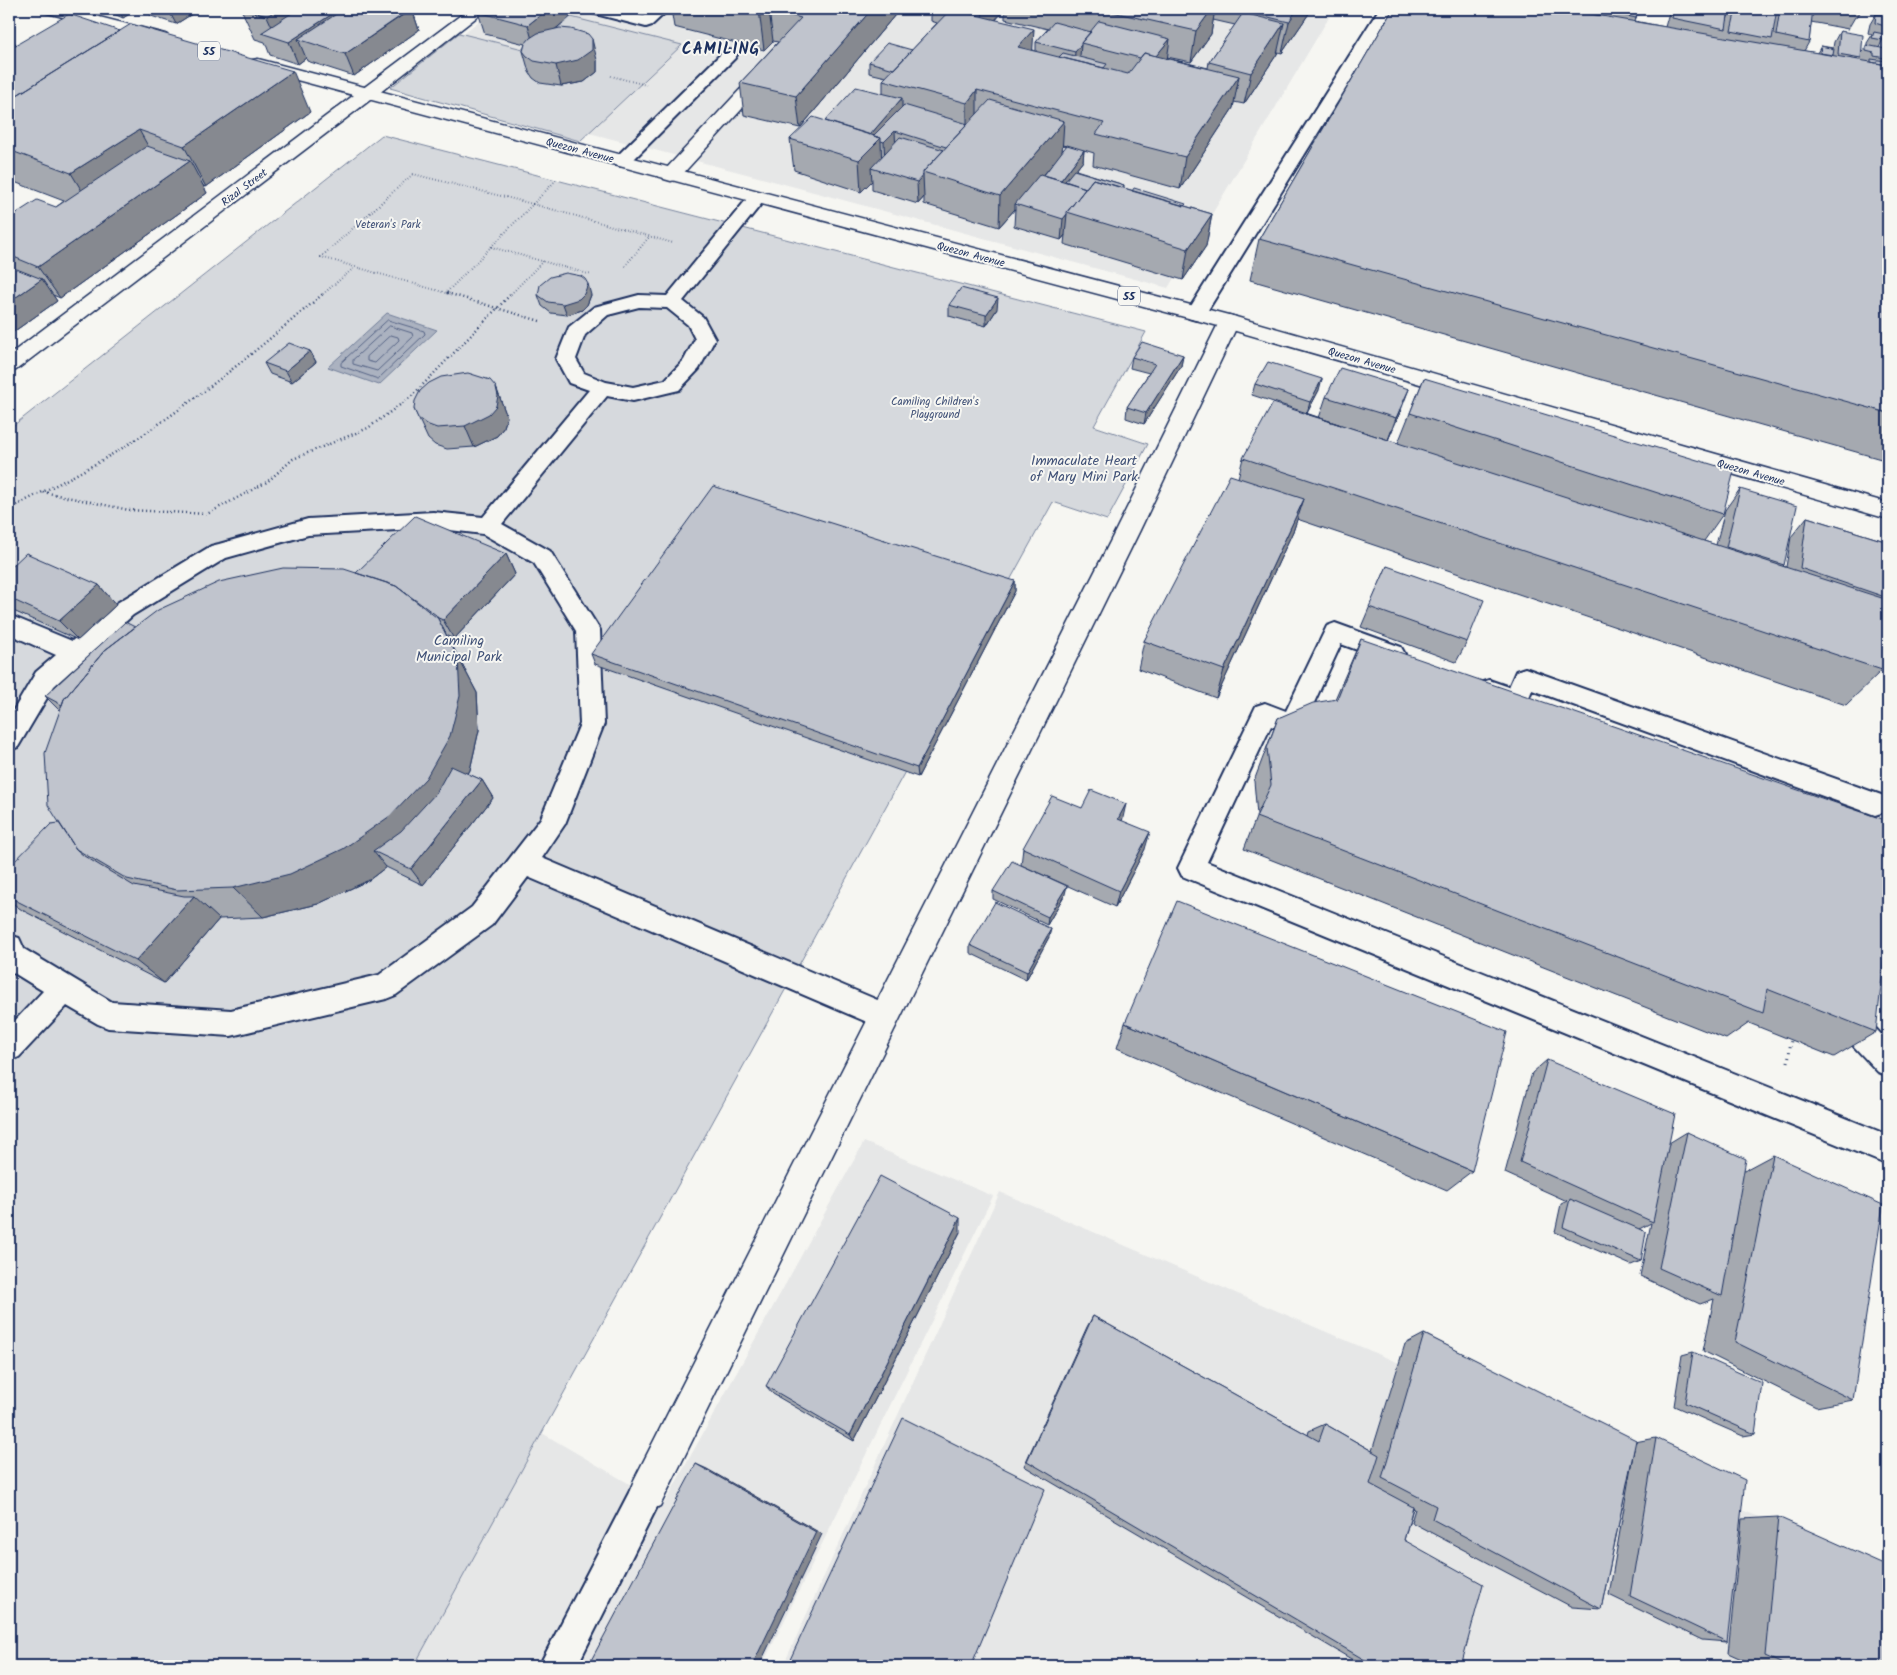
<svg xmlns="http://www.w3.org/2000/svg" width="1897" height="1675" font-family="Kalam,sans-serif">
<rect width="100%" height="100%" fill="#f6f6f2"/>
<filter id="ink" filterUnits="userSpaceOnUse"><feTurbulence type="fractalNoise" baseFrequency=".02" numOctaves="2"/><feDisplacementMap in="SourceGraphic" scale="10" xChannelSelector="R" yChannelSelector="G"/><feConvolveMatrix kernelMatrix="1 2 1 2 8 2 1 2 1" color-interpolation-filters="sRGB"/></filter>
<g filter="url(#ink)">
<path fill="#e6e7e7" d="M495,9H1334L1168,288L758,177L398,83Z
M864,1142L993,1196L762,1666H81L325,1307L664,1504Z
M1000,1192L1737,1508L1888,1569V1666H783Z"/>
<path fill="#d6d9dd" stroke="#78849e" d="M571,17L682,45L580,141L390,88L459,33L531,51Z
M382,135L1146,332L1094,426L1148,444L1107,520L1053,502L414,1666H9V429Z"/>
<path fill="#abb2c0" stroke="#717e99" d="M387,313L437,330L379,385L328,367Z"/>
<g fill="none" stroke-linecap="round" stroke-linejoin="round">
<path stroke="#556385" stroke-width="1" d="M388,320L424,331L425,334L378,379L341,366V363Z
M390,326L412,333L413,337L377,371L353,364V360Z
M391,335L398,337L399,340L375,363L367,361V357Z"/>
<defs>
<path id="service" d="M586,9H612L643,16L652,9H669L652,25L646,27L588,12Z
M1379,9H1395L1203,318L1196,320L1189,318L1186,314Z
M729,50L735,52L737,55L735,58L628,165L622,166L616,165L613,161L616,157L723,52Z
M757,193L763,194L766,198L683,301L703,317L715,339L699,369L679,390L633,401L607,396L502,524L550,551L600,630L604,724L565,824L542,858L894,1007L898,1016L894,1025L884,1029L874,1025L528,877L492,925L396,995L386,999L231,1036L108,1028L98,1024L67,1006L19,1057L9,1061V1027L43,991L9,970V935L19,938L24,949L112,1002L231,1010L379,975L472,907L541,818L580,724L576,631L534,563L483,534L433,528L308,535L226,558L133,615L54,686L18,747L9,750V718L36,672L56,655L9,634V615L72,641L117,603L211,546L219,544L308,519L433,512L483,517L589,390L569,383L556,359L569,327L594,307L639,295L667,296L751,194ZM639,307L667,308L688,325L695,339L684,360L665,380L633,387L606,382L584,373L576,359L585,335L608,315Z
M1335,623L1401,647L1405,654L1401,661L1393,663L1341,644L1301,731L1292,734L1271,726L1207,862L1888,1135V1165L1182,876L1178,868L1256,706L1265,703L1286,711L1327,626Z
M1525,668L1884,796L1888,804L1884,812L1875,815L1532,690L1525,707L1516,710L1480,697L1477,690L1480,683L1489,680L1509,687L1516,671Z
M1850,995L1860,999L1868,1020L1888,1042V1076L1878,1072L1846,1038L1836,1008L1840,999Z
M647,1476L659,1481L664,1493L577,1666H539L635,1481Z"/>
<path id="pedestrian" d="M767,66L773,67L776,71L773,75L678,179L671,181L664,179L662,175L664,171L761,67Z"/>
<path id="minor" d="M469,9H487L374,97L368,98L362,97L359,93L362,89Z
M1229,315L1236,317L1239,322L1140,530L660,1506L647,1511L634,1506L629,1493L634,1480L1116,530L1219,322L1222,317Z"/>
<path id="tertiary" d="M368,88L374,89L377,93L374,97L16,370L9,372V355L362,89Z"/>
<path id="trunk" d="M42,9H68L166,34L168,38L166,42L160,43L44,12Z
M258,59L1236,317L1888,503V519L1222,327L252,68L249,64L252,60Z"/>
</defs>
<use href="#service" stroke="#1b2f5e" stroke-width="4"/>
<use href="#pedestrian" stroke="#1b2f5e" stroke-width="3"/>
<use href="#minor" stroke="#1b2f5e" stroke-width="3"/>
<use href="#tertiary" stroke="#1b2f5e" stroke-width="3"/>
<use href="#trunk" stroke="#1b2f5e" stroke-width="3"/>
<path stroke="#1b2f5e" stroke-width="2" stroke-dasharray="0.5 2.5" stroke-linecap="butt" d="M611,76L646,85
M413,174L533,204L446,293L321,257Z
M556,180L533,204L673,243
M491,247L592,275
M625,266L650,236
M446,293L451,294
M323,294L355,267
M511,294L543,261"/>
<path stroke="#1b2f5e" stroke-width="2.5" stroke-dasharray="1 3" stroke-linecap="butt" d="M447,293L540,321
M43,492L129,510L207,514L267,482L293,459L368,428L411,397L512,293
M9,509C52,487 95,466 135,440C202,396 263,345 324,293"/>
<path stroke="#1b2f5e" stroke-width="3" stroke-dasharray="1 4" stroke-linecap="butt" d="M1788,1062L1791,1040"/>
<use href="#service" fill="#f6f6f2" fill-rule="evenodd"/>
<use href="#pedestrian" fill="#f6f6f2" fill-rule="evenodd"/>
<use href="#minor" fill="#f6f6f2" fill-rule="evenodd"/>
<use href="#tertiary" fill="#f6f6f2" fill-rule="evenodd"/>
<use href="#trunk" fill="#f6f6f2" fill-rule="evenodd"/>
</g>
<path fill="#a5a9b0" stroke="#1b2f5e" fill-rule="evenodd" d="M108,9H137L123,18L109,12Z
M147,9H200L176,24L151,16Z
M234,9H412L419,30L354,76L307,61L306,58L298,64L270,55L265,42L255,39L242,11Z
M671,9H900L800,128L744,115L740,83L778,42L773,41L764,50L674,27Z
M931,9H1310V12L1282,53L1278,52L1277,54L1244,104L1234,102L1233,108L1180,189L1093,165L1094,153L1084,150L1083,161L1076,170L1124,185V188L1212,214L1206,246L1183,280L1064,244L1065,235L1061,240L1014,226L1015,209L999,227L924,204V197L918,204L872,190V181L861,192L794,170L790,139L883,94V80L886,77L869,73V62L912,50L937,23L931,21ZM1005,9V19L1048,29L1036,42V51L1033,50L996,20ZM1213,20L1235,25L1209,62L1208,68L1167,58V57L1191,62L1211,34ZM1062,145L1067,146L1062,152Z
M1393,9H1601L1599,15L1601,16L1604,9H1639L1635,21L1665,27L1670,9H1729L1727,21L1730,9H1862L1857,17H1855L1848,29L1811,22L1809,42L1804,51L1817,53L1821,46L1833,48L1834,42L1840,31L1861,54L1867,45V43L1872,35L1868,33L1870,24L1876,14L1888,16V37L1886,40L1883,39L1879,48L1885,58L1884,61L1886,62L1887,52L1888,50V461L1250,280L1259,239Z
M478,12L571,16L554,30L597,60V72L584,82L561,86L540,83L533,78L529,72L523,51L525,44L485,34Z
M9,34L16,45L310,112L206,187L203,186L207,193L60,298L53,295L57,301L9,335V255L56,207L64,201L9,180Z
M538,295H591L587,305L582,310L567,315L551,313L542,306Z
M949,305L997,309L986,326L949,316Z
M310,351L316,362L292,382L270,374L264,363Z
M1183,355L1181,366L1144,424L1126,418L1127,407L1149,373L1130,368L1132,357Z
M1424,378L1723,514L1704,541L1716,545L1725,510L1740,489L1784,565L1783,566L1786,567L1791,537L1807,517L1888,542V628L1882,670L1846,705L1297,519L1294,529L1216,698L1138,669L1144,641L1238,478L1243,458L1319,418L1326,397L1401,410L1388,440L1334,423L1398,443Z
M1255,384L1319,390L1307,413L1252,395Z
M496,388L507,417L504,427L497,436L474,447L447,449L435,445L428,439L414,409Z
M506,554L515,574L454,639L447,636L477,693L479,730L470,770L468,774L482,780L493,798L423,885L386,867L369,880L318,904L263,917L219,919L164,983L22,910L9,901V867L59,823L60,711L45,696L135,627L356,573Z
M1387,566L1467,642L1456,662L1361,627Z
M9,569L99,585L116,605L78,640L9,609Z
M1015,581V591L918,777L595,664L591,654Z
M1361,639L1876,1032L1834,1057L1749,1023L1726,1039L1244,849L1257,815L1254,781L1278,718L1335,699Z
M1082,808L1122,821L1145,849L1115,907L1021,865L1023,848Z
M993,891L1065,894L1047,925L993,899Z
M1049,937L1026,980L970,953V945Z
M1125,1023L1472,1171L1447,1190L1117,1048Z
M1547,1060L1669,1143L1687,1132L1745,1170L1773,1155L1853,1400L1816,1407L1703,1351L1714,1299L1700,1304L1640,1276L1651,1223L1639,1229L1641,1261L1631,1265L1555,1232L1561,1204L1567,1201L1505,1173L1532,1073Z
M960,1232L854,1441L773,1394L766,1386Z
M1093,1316L1308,1435L1309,1431L1325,1424L1372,1451L1405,1344L1424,1334L1635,1442L1656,1438L1727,1642L1702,1640L1609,1595L1634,1449L1601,1609L1572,1607L1411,1522L1415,1509L1413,1508L1404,1540L1461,1666H1363L1024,1466L1087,1327Z
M1693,1352L1755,1434L1743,1436L1674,1406L1682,1355Z
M1778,1517L1888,1666H1757L1728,1653L1742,1519Z"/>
<path fill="#868990" stroke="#1b2f5e" d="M118,9H137L123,18Z
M168,9H200L176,24Z
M278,9H337L277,38L267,16Z
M340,9H356L298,39L306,58L298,64L289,42Z
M412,9L419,30L354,76L345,54Z
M548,9H569L571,16L534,47L528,25Z
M760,9H799L769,10L773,41L764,50L759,10Z
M872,9H900L800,128L796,96Z
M983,9H1005L982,34Z
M1212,9H1215L1211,34L1191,62L1196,31Z
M1297,9H1310V12L1282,53L1289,22Z
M1284,23L1277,54L1244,104L1251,73Z
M1034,29L1032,60L1018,47Z
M9,34L17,46L9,51Z
M592,39L597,60V72L584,82L561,86L556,65Z
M1170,39L1167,60L1152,61Z
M1081,45L1080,56L1074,63L1075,52Z
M293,71L310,112L206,187L184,146Z
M1239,76L1233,108L1180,189L1185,157Z
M977,90V122L967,126V103Z
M902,98V120L881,141L882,170L871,168L872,181L861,192L859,160L864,142Z
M1064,121L1062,153L1018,205L1015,204V209L999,227L1000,196Z
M139,130L162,171L96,214L71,173Z
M895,131L896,153L885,164L884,142Z
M1084,150L1083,161L1065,184L1056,187Z
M190,161L207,193L60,298L38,267Z
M923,175L924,197L918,204L917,182Z
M1067,214L1065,235L1061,240L1063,219Z
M1212,214L1206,246L1183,280L1188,249Z
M42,279L57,301L9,335V302Z
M588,284L591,295L587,305L582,310L567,315L563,304Z
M998,298L997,309L986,326V315Z
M310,351L316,362L292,382L286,371Z
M1183,355L1181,366L1144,424L1146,413Z
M1322,379L1319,390L1307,413L1310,402Z
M496,387L507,417L504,427L497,436L474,447L465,426Z
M1409,389L1401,410L1388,440L1396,418Z
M1304,499L1294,529L1216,698L1224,670Z
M506,554L515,574L454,639L443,620Z
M1015,581V591L918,777L917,768Z
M99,585L116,605L78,640L59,621Z
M436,615L477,693L479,730L470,770L447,810L373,851L386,867L369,880L318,904L263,917L233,888Z
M482,780L493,798L423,885L411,869Z
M1126,804L1122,822L1118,819Z
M1150,832L1145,849L1115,907L1119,891Z
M1067,886L1065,894L1047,925L1048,917Z
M194,896L219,919L164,983L136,961Z
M1051,929L1049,937L1026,980L1027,972Z
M960,1218V1232L854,1441L850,1435Z
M696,1464L707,1469L822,1534L759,1666H752Z"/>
<path fill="#c0c4cd" stroke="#1b2f5e" d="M243,9H278L267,16Z
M298,9H340L289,42L261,33Z
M344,9H411L345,54L298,39Z
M483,9H548L528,25L478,12Z
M770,9H872L796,96L740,83L801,18L769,10Z
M951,9L1034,29L1018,47L1128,74L1144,53L1239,76L1185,157L1096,134L1104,123L977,90L967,103L883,80Z
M1099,9H1212L1196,31Z
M1215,9H1240L1239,15Z
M1240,9H1297L1289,22L1240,10Z
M1393,9H1561L1888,65V120L1885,140L1888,141V413L1259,239Z
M1561,9H1572L1571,10Z
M1573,9H1602L1599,15L1572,11Z
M1605,9H1639L1636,18L1604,11Z
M1674,9H1729L1726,29L1672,18Z
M1736,9H1777L1772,39L1731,31Z
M1780,9H1813L1809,42L1776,35Z
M1243,13L1284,23L1251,73L1209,62Z
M69,14L120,31L9,100V49Z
M1876,14L1888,16V27L1875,23Z
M1099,21L1170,39L1156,56L1144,53L1140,58L1081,43Z
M1054,22L1091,32L1081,43V45L1075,52L1036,42Z
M131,24L293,71L184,146L139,130L71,173L9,150V100Z
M560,28L571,29L588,34L592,39V50L578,60L556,65L534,61L527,56L523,51L525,44L530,38L538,33Z
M1840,31L1863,35L1861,58L1838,54Z
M1874,32L1884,34L1883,40L1872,38Z
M887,43L912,50L894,69L869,62Z
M1866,45L1886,49L1885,58L1874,56V53L1866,51Z
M1821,46L1834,49L1833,55L1820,53Z
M1063,53L1107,64L1104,68L1059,57Z
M1871,59L1886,61V65L1871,62Z
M856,87L902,98L870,135L825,121Z
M990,100L1064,121L1000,196L923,172Z
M904,105L968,124L946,147L895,131L884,142L881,141V138L873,136Z
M813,117L881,138L859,160L790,139Z
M1888,123V141L1885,140Z
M900,137L944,150L923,172V175L917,182L871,168Z
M1067,145L1084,150L1061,180L1044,175Z
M147,146L190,161L38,267L9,255V218L37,200L56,207Z
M1074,170L1124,185L1122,188L1093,179L1086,188L1065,181Z
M1040,174L1086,188L1067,212V214L1063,219L1015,204Z
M1093,179L1212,214L1188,249L1067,212Z
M1134,188L1186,204L1184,206L1132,191Z
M9,266L42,279L9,302Z
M566,273L581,276L585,279L588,284L584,294L579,299L563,304L548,302L538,295L540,285L550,277Z
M961,288L998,298L986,315L949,305Z
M1142,342L1183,355L1146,413L1127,407L1155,364L1132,357Z
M289,343L310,351L286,371L264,363Z
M1268,362L1322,379L1310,402L1255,384Z
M1340,368L1409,389L1396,418L1326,397Z
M468,373L490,380L496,387L498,396L496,406L489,414L465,426L437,428L426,424L418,418L414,409L415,401L420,391L429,383L441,377Z
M1424,378L1734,471L1723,514L1410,413Z
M1273,403L1888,600V628L1882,670L1243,458Z
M1306,413L1341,425L1306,414Z
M1230,475L1304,499L1224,670L1144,641Z
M713,486L1015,581L917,768L591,654Z
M1740,489L1797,506L1784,565L1726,547Z
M415,516L506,554L443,620L436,617L396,586L356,573Z
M1807,517L1888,542V598L1800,568Z
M26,553L99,585L59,621L9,598V569Z
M1387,566L1484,600L1467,642L1369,607Z
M283,568L344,569L396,586L436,615L458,658L460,696L450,736L426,778L390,816L343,849L290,874L233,888L177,890L127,879L76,849L48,805L45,753L64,699L105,650L158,610L219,582Z
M125,622L135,627L105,650L64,699L62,705L45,696Z
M1361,639L1888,821V922L1876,1032L1767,989L1763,1013L1256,817L1271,785L1267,748L1278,718L1313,703L1337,699Z
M451,766L482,780L411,869L373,851L401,831L436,793Z
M1091,790L1126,804L1118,819L1150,832L1119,891L1023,848L1052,796L1082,808Z
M59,823L76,849L84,856L134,886L184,896H194L136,961L9,897V867L51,824Z
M1012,861L1067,886L1048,917L993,891Z
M1177,901L1507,1032L1472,1171L1125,1023Z
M995,902L1051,929L1027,972L970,945Z
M1547,1060L1675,1114L1653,1222L1520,1162Z
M1687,1132L1746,1159L1722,1296L1659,1268Z
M1773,1155L1883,1205L1853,1400L1735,1342Z
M880,1176L960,1218L850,1435L766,1386Z
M1570,1199L1646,1232L1641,1261L1563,1227Z
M1093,1316L1319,1441L1325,1424L1379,1455L1370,1484L1413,1507L1404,1540L1483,1584L1461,1666H1375L1027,1461Z
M1424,1334L1636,1440L1601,1609L1432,1519L1436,1506L1382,1478Z
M1693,1352L1762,1383L1755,1434L1685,1403Z
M903,1418L1045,1489L971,1666H787Z
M1656,1438L1745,1480L1727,1642L1630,1596Z
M696,1464L816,1532L752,1666H588Z
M1778,1517L1888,1566V1666H1787L1765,1656Z"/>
</g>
<g text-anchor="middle" stroke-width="4" stroke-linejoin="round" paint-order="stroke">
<g font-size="11" fill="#1b2f5e" stroke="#f6f6f2">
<text transform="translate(580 150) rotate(15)" y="4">Quezon Avenue</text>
<text transform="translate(244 187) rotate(-37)" y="4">Rizal Street</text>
<text transform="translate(971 254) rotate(15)" y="4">Quezon Avenue</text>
<text transform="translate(1362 360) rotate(16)" y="4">Quezon Avenue</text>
<text transform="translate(1751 472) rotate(16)" y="4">Quezon Avenue</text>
</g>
<g font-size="11" fill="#405177" stroke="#f6f6f2">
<text x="388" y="228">Veteran's Park</text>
<text x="935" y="405">Camiling Children's<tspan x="935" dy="13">Playground</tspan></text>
</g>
<g fill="#f6f6f2" stroke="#5d6b8a" stroke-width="1">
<rect x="198" y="41.5" width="22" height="19" rx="4"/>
<rect x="1118" y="286.5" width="22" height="19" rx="4"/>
</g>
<g font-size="12" font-weight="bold" fill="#1b2f5e">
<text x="209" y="55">55</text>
<text x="1129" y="300">55</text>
</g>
<g font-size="14" fill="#405177" stroke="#f6f6f2">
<text x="1084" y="465">Immaculate Heart<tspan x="1084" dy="16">of Mary Mini Park</tspan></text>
<text x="459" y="645">Camiling<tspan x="459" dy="16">Municipal Park</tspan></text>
</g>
<g font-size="16" font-weight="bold" letter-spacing="1" fill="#1b2f5e" stroke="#f6f6f2">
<text x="721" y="54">CAMILING</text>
</g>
</g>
<rect width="1897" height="1675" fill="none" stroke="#f6f6f2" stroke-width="30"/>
<rect x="15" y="15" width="1867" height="1645" fill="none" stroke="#1b2f5e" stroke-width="2" filter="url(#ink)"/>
</svg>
